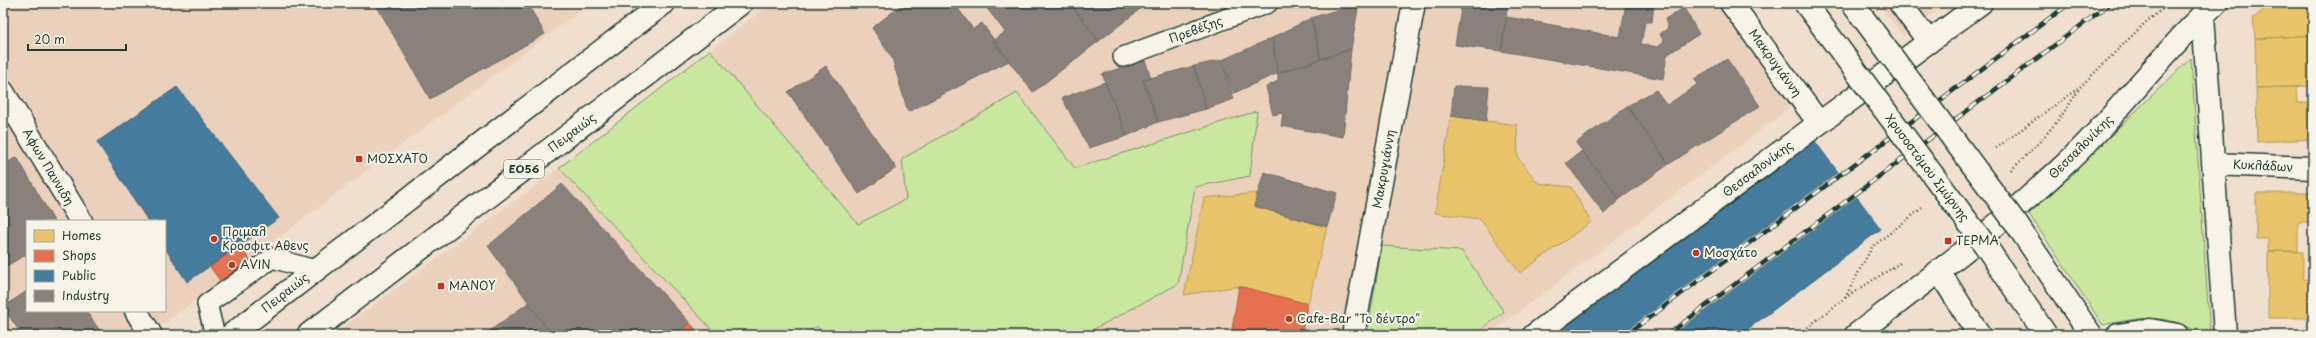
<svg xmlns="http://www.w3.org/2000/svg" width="2316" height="338" font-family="'Playpen Sans',sans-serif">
<rect width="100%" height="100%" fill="#f0dfce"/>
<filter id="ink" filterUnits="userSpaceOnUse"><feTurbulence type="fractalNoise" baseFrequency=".025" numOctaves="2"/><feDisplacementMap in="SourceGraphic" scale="8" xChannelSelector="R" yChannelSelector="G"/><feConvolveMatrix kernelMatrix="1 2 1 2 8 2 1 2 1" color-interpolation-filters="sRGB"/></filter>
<g filter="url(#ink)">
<path fill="#ebd1bc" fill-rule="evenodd" d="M3,3H590L149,335H3ZM27,221H165V311H27Z
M772,3H1721L1795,104L1488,335H1083L1178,284L1195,187L1250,176L1257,111L1075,168L906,199L858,224L710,50Z
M1878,3H1947L1903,36Z
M559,168L717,335H333Z
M817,326L823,335H804Z"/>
<path fill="#c9e79f" stroke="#74926a" d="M710,50L858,224L906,199L902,159L1017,93L1075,168L1257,111L1250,176L1195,187L1178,284L1083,335H823L817,326L804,335H717L559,168Z
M2191,58L2210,335C2199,335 2186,325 2175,322C2152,315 2126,320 2103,325L2029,214Z
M1382,246L1462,251L1504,312L1474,335H1367Z"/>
<path fill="#e9c46a" stroke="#ac9c5a" d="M2273,3H2313V35L2255,39L2253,18Z
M2313,35V86L2256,88L2255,39Z
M2297,87L2298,103H2313V139L2257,142L2256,88Z
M1451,116L1517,125L1518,158L1538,183L1571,187L1591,222L1520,273L1480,219L1435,213Z
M1257,193L1254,206L1327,227L1308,304L1239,286L1184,295L1204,198Z
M2256,193H2313V222H2298V251H2268V239H2256Z
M2268,251L2303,252V279H2313V318H2268Z
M1931,328L1935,335H1922Z"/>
<path fill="#e76f51" stroke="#ab6048" d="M239,245L258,271L229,293L210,267Z
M1239,286L1308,304L1301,335H1231Z
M690,323L701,335H672Z"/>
<path fill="#457b9d" stroke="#3a687e" d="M177,87L279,218L187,282L165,248V221H148L97,142Z
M1814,140L1838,172L1620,335H1554Z
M1857,197L1881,229L1740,335H1673Z"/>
<path fill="#8a817c" stroke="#6a6d66" d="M210,3H220L213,7Z
M375,3H527L545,34L430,99Z
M904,3H928L930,6L935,3H954L973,29L982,23L1009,61L908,112L892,58L872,28Z
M983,3H1070L1099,41L1033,92L993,41L1005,32Z
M1070,3H1148L1099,41Z
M1359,3L1351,49L1321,59L1311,18Z
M1462,3H1508L1501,51L1455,45Z
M1626,3H1654L1652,22H1645L1641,44L1658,47L1664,42L1660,34L1668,28L1665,19L1684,8L1699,34L1667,55L1663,79L1501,51L1507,17L1620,37Z
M1311,18L1321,59L1278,73L1272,38Z
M1272,38L1278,73L1234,93L1222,60Z
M1351,49L1343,137L1281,126L1283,113L1273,115L1266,87L1278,81V73Z
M1727,59L1760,106L1669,164L1627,106L1656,90L1667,105L1698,84L1694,79Z
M1145,60L1151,78L1143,80L1158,122L1127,136L1102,74Z
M1222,60L1234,99L1206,109L1194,66Z
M826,66L896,168L859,194L788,92Z
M1194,66L1206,109L1158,122L1143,80Z
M1105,82L1127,136L1089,148L1062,98Z
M1454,86L1489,87L1486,121L1451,116Z
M1627,106L1669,164L1620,199L1576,143Z
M1582,151L1620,199L1604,214L1566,163Z
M17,157L54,221H27V254L3,268V165Z
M1264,172L1337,193L1327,227L1254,206Z
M562,184L690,323L672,335H552L488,246Z
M27,291V311H86L103,335H22L3,307Z
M528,303L552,335H484Z"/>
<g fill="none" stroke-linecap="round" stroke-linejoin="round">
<defs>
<path id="lane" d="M1123,57L1268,3
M215,335L207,304L272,258L315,270"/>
<path id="street" d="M1731,3L1819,123
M1900,3L1929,42
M2203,15L2225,335
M3,92L81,221
M2213,164L2313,168
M1939,271L1979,335
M136,311L151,335
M1353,335L1414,3
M1534,335L1981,3
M1856,335C1925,282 1994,230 2058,171C2115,119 2159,55 2216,3
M2118,335L2150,330L2177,335"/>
<path id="primary" d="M231,335L664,3
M308,335L741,3"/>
</defs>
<use href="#lane" stroke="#1f3d34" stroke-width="22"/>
<use href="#street" stroke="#1f3d34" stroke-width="25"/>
<use href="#primary" stroke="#1f3d34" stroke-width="25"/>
<path stroke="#1f3d34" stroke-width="2.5" stroke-dasharray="1 3" stroke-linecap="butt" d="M1996,148L2080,87L2145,23L2170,3
M2011,170C2037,146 2061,120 2079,89
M1845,298L1900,263
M1798,335L1845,298L1872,247L1922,208"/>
<use href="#lane" stroke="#f7f3e8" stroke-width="19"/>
<use href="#street" stroke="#f7f3e8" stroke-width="22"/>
<use href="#primary" stroke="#f7f3e8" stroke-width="22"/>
<defs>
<path id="rail" d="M1626,335L2070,3
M1667,335L2111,3"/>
</defs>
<use href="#rail" stroke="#1f3d34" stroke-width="4.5"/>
<use href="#rail" stroke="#f7f3e8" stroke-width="3" stroke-dasharray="9" stroke-linecap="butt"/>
<defs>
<path id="secondary-bridge" d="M1805,3L1985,245L2046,335
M1852,3L2015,222L2091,335"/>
</defs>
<use href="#secondary-bridge" stroke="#1f3d34" stroke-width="25" stroke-linecap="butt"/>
<use href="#secondary-bridge" stroke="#f7f3e8" stroke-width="22"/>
</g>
</g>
<g fill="#c8321e" stroke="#f7f3e8" stroke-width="1.5">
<rect x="355" y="155" width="8" height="8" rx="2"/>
<circle cx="214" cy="239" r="4"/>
<rect x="1944" y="237" width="8" height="8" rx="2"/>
<circle cx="1696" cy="253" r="4"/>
<circle cx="232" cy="265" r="4"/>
<rect x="437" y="282" width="8" height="8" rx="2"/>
<circle cx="1289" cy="319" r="4"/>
</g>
<g text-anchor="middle" stroke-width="4" stroke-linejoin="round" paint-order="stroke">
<rect fill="#f7f3e8" stroke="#60746a" stroke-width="1" x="504" y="160" width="40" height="18" rx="3"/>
<g font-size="11" font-weight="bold" fill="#1f3d34">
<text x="524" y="173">ΕΟ56</text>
</g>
<g font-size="12" fill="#1f3d34" stroke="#f7f3e8">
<text transform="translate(1196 30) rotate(-20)" y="4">Πρεβέζης</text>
<text transform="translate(1775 63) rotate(54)" y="4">Μακρυγιάννη</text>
<text transform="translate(572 133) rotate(-37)" y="4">Πειραιώς</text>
<text transform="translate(2081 147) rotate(-45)" y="4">Θεσσαλονίκης</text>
<text transform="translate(2263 166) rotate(3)" y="4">Κυκλάδων</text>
<text transform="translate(48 167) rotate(59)" y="4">Αφων Παννιδη</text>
<text transform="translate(1927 168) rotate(53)" y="4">Χρυσοστόμου Σμύρνης</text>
<text transform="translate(1384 169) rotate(-80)" y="4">Μακρυγιάννη</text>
<text transform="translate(1758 169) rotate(-37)" y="4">Θεσσαλονίκης</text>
<text transform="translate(285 293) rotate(-38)" y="4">Πειραιώς</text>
</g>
<g font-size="12" fill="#1f3d34" stroke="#f7f3e8" text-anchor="start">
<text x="367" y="163">ΜΟΣΧΑΤΟ</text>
<text x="222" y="236">Πριμαλ<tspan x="222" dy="14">Κροσφιτ Αθενς</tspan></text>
<text x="1956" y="245">ΤΕΡΜΑ</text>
<text x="1704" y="257">Μοσχάτο</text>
<text x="240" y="269">AVIN</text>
<text x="449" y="290">ΜΑΝΟΥ</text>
<text x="1297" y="323">Cafe-Bar "Το δέντρο"</text>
</g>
</g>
<rect width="2316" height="338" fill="none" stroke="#f7f3e8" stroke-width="16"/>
<rect x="8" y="8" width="2300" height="322" fill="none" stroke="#1f3d34" stroke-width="1.5" filter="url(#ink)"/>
<rect x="26" y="220" width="140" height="92" fill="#f7f3e8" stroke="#a1aaa0"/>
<rect x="34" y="230" width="20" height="12" fill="#e9c46a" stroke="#a1aaa0"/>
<text x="62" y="240" font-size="12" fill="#1f3d34">Homes</text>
<rect x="34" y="250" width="20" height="12" fill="#e76f51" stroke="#a1aaa0"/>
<text x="62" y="260" font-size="12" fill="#1f3d34">Shops</text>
<rect x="34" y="270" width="20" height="12" fill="#457b9d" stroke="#a1aaa0"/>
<text x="62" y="280" font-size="12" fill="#1f3d34">Public</text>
<rect x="34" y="290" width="20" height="12" fill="#8a817c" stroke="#a1aaa0"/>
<text x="62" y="300" font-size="12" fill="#1f3d34">Industry</text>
<path d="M28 44v6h98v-6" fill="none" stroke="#1f3d34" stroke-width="2"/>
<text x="34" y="44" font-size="12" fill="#1f3d34" stroke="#f7f3e8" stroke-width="3" paint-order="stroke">20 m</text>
</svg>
